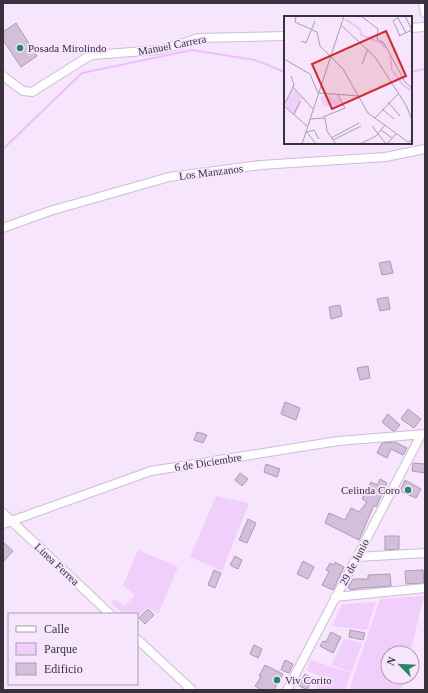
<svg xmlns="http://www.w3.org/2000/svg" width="428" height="693" font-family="Georgia,serif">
<rect width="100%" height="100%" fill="#f6e5fc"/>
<path fill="#f1cffc" d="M216,496L249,503L222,571L190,557Z
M138,550L178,567L158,614L148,607L137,618V614H124L111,603L115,599L125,606L135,595L123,585Z
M424,596L410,653H388V677H404L401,690H349L380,599Z
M376,602L367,630L332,626L342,604Z
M344,639L362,643L352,672L331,665Z
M311,660L351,673L345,690H315L321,677L306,670Z"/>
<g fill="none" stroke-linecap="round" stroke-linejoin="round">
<path stroke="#efbeff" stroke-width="2" d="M411,72L425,69
M3,149L82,73L192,50L255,60L285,72"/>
</g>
<path fill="#d4bfdb" stroke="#ad99b4" d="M16,23L37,56L21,67L3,40V32Z
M390,261L393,273L382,275L379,263Z
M388,297L390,309L380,311L377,299Z
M340,305L342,316L331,319L329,307Z
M368,366L370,378L360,380L357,368Z
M285,402L300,408L296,420L281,414Z
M408,409L421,419L414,428L401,419Z
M388,414L400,425L395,431H393L382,422Z
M197,432L207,435L203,443L194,440Z
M395,442L407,448L403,455L391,449L387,458L377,453L382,443Z
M413,463L425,464V473L412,471Z
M266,464L280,469L277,477L264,472Z
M240,473L248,479L242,486L235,480Z
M380,479L387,483L376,507L374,505L359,540L325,523L329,513L345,520L351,508L359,512L367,502L362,499L371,482L377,485Z
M405,480L421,489L416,498L400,491Z
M248,519L256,523L247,543L239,540Z
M385,536H399V549L385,550Z
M3,542L13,551L3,562Z
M235,556L242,560L238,569L230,565Z
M303,561L314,567L308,579L297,574Z
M335,562L344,567L333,590L322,585L329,572L326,570L330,563L334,565Z
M214,570L221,573L215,588L208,585Z
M423,570L424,583L406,584L405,571Z
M390,574L391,586L362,588L350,590L348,587L353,579H368V575Z
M148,609L154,615L145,624L139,618Z
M350,630L365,633L363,640L349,637Z
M331,632L341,637L333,653L320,646L323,641L326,642Z
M254,645L262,649L258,658L250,654Z
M285,660L293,664L289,673L281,670Z
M265,665L283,674L274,690H261L255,686L261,677L259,676Z
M305,674L313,678L307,690L298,685Z"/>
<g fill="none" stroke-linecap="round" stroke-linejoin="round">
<defs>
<path id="street" d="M423,3L425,13
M411,28L425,27
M3,76L23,91L32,92L86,58L93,55L158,50L178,45L198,38L285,36
M3,228L50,211L169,177L261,165L385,157L425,149
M3,513L110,614
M3,524L151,471L338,441L425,434
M357,557L425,553
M335,597L425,588
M137,639L192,690
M287,690L421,435"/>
</defs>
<use href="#street" stroke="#d0bbd7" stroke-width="10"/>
<use href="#street" stroke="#fff" stroke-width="8"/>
</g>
<g fill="#268861" stroke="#f6e5fc" stroke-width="1.5">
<circle cx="20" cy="48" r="4"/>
<circle cx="408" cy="490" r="4"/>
<circle cx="277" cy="680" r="4"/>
</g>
<g text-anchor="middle" stroke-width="3.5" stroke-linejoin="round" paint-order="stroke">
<g font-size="11" fill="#39313c" stroke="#f6e5fc">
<text transform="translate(172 45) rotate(-11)" y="4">Manuel Carrera</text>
<text transform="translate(211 172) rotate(-7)" y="4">Los Manzanos</text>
<text transform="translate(208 462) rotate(-9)" y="4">6 de Diciembre</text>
<text transform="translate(354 562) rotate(-62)" y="4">29 de Junio</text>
<text transform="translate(57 564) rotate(43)" y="4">Linea Ferrea</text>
</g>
<g font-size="11" fill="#39313c" stroke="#f6e5fc" text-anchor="start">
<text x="28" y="52">Posada Mirolindo</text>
<text x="400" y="494" text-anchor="end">Celinda Coro</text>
<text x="285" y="684">Viv Corito</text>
</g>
</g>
<g transform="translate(284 16)">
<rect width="128" height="128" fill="#f6e5fc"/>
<path d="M9,72L19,83L11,99L0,89ZM41,79H46L51,84V80H54L58,88L40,91L36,81Z" fill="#f1cffc"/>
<path fill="none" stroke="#efbeff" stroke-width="2" d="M61,3L76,13L77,19L98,27L101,32M106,40L108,54L119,69L128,75"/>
<path fill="none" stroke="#aa9daf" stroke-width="1" d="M12,0L11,6L33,16L36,30L59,53L84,97L124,126L128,124M77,0L94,13L93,23L100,27L121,66L128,72M116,0L109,5L116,20M121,0L128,14M114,2L122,17M57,9L91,41L122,89L128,104M115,20L128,14M17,25L22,27L31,5M0,43L26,58L34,77M78,48L84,33M9,71L29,93M35,77L75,80M104,86L116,100M0,89L10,69L7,60M0,90L23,110M98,93L110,103M10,98L16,85M39,101L61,92L54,79M91,102L114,78M26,103L41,102L43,115L52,128M88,110L102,128M97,114L108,122M22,115L32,128M23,116L30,114L35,123M47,122L75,107M49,124L77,110M18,128L60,0M76,128L92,120L101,109M103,128L113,117"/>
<path fill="#d62828" fill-opacity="0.15" stroke="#d62828" stroke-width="2" d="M102,15L122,60L48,93L28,48Z"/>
<rect width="128" height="128" fill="none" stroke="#39313c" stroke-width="2"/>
</g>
<rect width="428" height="693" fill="none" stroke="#39313c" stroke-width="8"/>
<rect x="8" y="613" width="130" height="72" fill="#f6e5fc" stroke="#aa9daf"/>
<rect x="16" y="626" width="20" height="6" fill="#ffffff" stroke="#aa9daf"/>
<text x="44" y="633" font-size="12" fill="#39313c">Calle</text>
<rect x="16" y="643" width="20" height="12" fill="#f1cffc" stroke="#aa9daf"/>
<text x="44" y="653" font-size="12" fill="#39313c">Parque</text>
<rect x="16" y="663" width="20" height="12" fill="#d4bfdb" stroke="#aa9daf"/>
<text x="44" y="673" font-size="12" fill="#39313c">Edificio</text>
<g transform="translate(400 665) rotate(294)"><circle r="19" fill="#f6e5fc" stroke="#aa9daf"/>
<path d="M0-3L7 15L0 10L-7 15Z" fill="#268861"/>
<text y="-6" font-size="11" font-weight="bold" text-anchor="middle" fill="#39313c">N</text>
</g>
</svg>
